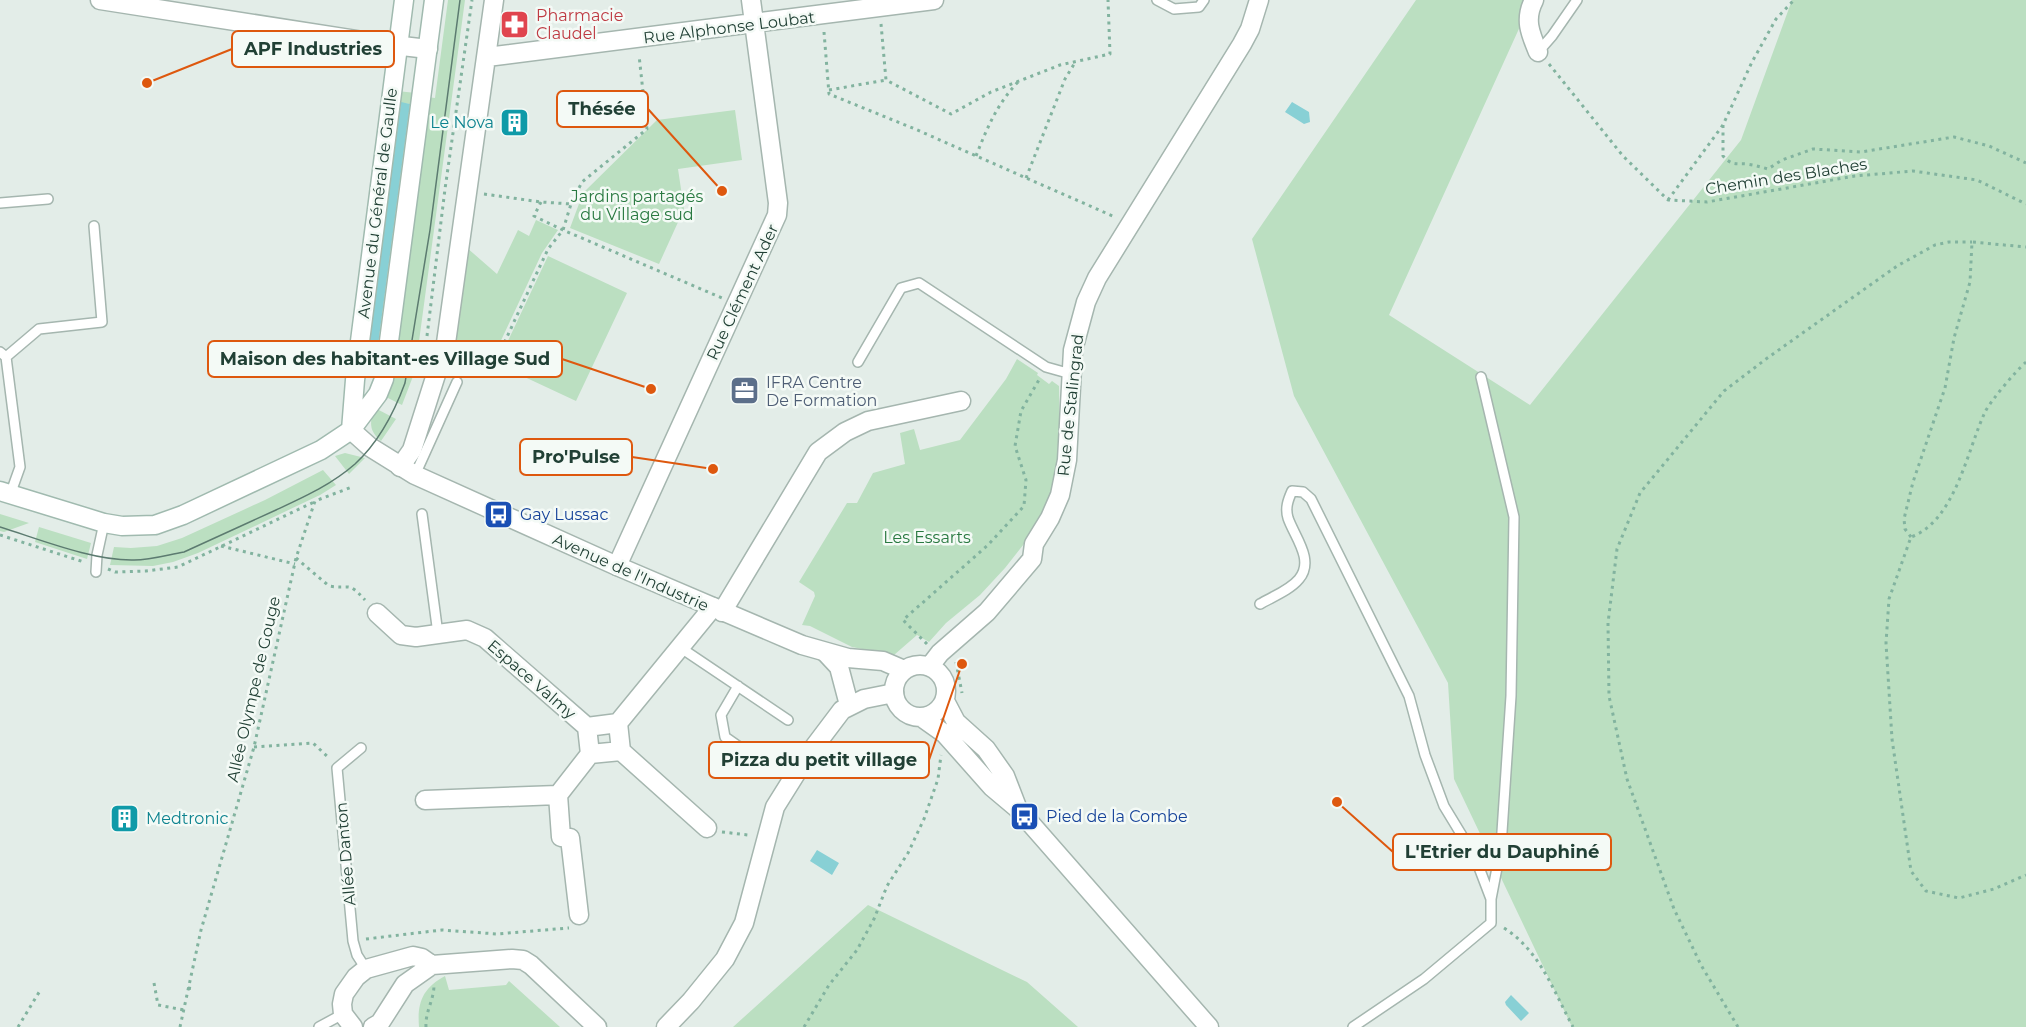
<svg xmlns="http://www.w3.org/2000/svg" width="2026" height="1027" font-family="Montserrat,sans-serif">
<rect width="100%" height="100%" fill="#e3ede8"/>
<path fill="#bbdfc1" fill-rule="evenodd" d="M448,0H465L415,371L402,405L384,396L427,97L435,98Z
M1416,0H1532L1389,315L1530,405L1741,140L1792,0H2026V1027H1572L1454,779L1448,683L1294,396L1252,239Z
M397,91L416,93L379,375L363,373ZM401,103L410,104L375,368L366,367Z
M735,110L742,160L678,169L684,209L659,264L570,228L583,193L657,120Z
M536,220L558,230L542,253L497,349L465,376L448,372L466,247L497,274L518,230L529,236Z
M548,256L627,293L576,401L497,364Z
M1017,359L1038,373L1037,375L1049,384L1052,381L1059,386L1060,450L1051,497L1031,535L1005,568L980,595L946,623L929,642L917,635L894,655L852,647L810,626L802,625L815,596L814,592L799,582L847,503H857L873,473L905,464L900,433L914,429L920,450L960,440L1006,379Z
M375,408L396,419L381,441C369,431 369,422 375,408Z
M345,453L365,458L349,474L335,456Z
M323,470L336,485L320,495L198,553L173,562L153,566L110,565L114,547L131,548L157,546L182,538L265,500Z
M0,514L29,523L4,532L0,531Z
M39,527L91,543L87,559L35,542Z
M868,905L1027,982L1078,1027H733Z
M445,976L449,990L506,985L509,981L560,1027H419C417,1002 423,988 445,976Z"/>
<path fill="#88d0d5" d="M401,102L410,104L375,368L366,367Z
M1292,102L1309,112L1310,122L1304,124L1285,112Z
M817,850L839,863L832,875L810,861Z
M1511,995L1529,1013L1521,1021L1506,1005L1505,1002Z"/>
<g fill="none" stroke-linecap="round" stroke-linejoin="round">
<defs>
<path id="service" d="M1157,0L1174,9L1199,7L1204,0
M1538,52L1552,36L1577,0
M0,203L48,199
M0,352L6,357L20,467L10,495
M6,357L39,329L102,322L94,226
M858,362L901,288L919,283L1046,367L1071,374
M415,475L457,382
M422,514L438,634
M96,572L97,555L104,523
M1260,604C1272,597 1290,590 1299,579C1315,560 1294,536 1288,518C1285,508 1288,500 1292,491L1303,492L1311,499L1409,696L1425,755L1444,806L1475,857L1491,899
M681,648L788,720
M738,686L721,715L725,737L745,751
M361,748L337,768L353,941L357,955L366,969
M319,1027L343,1014
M1353,1027L1424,979L1491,923V899L1501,847L1511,696L1514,517L1481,377"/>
<path id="minor" d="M100,0L376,43L428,49
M1534,0C1524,19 1530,33 1538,52
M487,57L934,0
M400,467L412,450L446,343L494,0
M617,566L777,215L778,203L751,0
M722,612L818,452L845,432L868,421L961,401
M377,613L401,635L416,637L467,630L485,638L587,727L590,754L621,751L618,723L587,727
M826,653L839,667L849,705
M618,723L713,607
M621,751L707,828
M558,795L590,754
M425,800L558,795L561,837L570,838L579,915
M432,965L512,959L523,960L531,965L597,1027
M353,1027L343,1014L342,1004L344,994L356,977L366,969L413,956L422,958L432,965L405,984L380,1023L373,1027
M666,1027L691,1001L725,959L744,923L775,807L805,759L842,710L864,699L894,693"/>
<path id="tertiary" d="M351,430L370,447L415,475L617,566L802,645L848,658L883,661L904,670
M894 691a26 26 0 1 1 52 0a26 26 0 1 1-52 0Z
M930,666L940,653L987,612L1032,559L1034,544L1050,518L1060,495L1067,460L1073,350L1086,302L1097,278L1242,44L1250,29L1259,0
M945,701L956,722L986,749L1005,776L1017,807
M921,717L945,734L992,787L1017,808L1209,1027"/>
<path id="secondary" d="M351,430L355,380L404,0
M0,491L104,523L122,526L155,525L183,515L321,450L351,430L378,394L384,379L434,0"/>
</defs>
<use href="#service" stroke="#a5b6af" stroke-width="12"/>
<use href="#minor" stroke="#a5b6af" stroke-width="21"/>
<use href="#tertiary" stroke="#a5b6af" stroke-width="21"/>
<use href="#secondary" stroke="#a0baaf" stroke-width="21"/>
<path stroke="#82b39f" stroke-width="3" stroke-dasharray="3 4.5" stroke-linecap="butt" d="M881,24L886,80L951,114L991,92L1060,65L1110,54L1108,0
M824,32L829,94L915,129L1115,217
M1549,64L1623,156L1668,200L1707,202L1855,176L1913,171L1977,180L2026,204
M829,90L886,80
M1723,125V156C1732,166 1736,163 1747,164C1754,165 1761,167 1768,169L1782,160L1813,149L1861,152L1954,137L1989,146L2026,163
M976,156C987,128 997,104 1018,82
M1026,178L1065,79L1076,61
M484,194L541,202L571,204
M1668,200L1723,125L1752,62L1776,19L1794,0
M541,202L534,216L563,230L722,298
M427,336L445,189L472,0
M2026,362C2015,372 1992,399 1985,412C1967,451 1955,521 1911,537L1889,599L1886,643L1892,739L1911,871L1926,891L1959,898L1994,889L2026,875
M466,376L499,354L548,249L563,230L571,204L582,182L647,129L639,55
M0,535L84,562
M1911,537L1905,529L1904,519L1913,482L1945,388L1954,338L1970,282L1972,242L2026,247
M221,546L295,564
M296,558L329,586C351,590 347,580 365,600
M108,569L115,572L146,571L178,567L314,502
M927,644L903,620L988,545L1024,506L1026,480L1015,446L1021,411L1040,378
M956,662L962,693
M254,747L313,743L329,758
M722,832L748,835
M1504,928C1540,951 1553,990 1573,1027
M366,939L442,930L497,934L569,928
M154,983L158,1005L184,1010
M188,988L195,989
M18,1027L41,989
M180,1027L201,930L254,747L296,558L315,501L352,487
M426,1027C425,1012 434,1000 434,985
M804,1027L829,985L857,950L874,919L887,886L908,853L924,819L938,779L941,755
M1738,1027L1701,965L1674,909L1627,779L1609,696L1608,623L1617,549L1640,493L1724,391L1766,359L1897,266L1935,245L1949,242H1972"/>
<use href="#service" stroke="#fff" stroke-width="9"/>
<use href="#minor" stroke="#fff" stroke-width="18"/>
<use href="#tertiary" stroke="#fff" stroke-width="18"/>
<use href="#secondary" stroke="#fff" stroke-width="18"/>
<path stroke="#5c7b70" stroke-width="1.5" d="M0,527C39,539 93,561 134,560C151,560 167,555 184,552C215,538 245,524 276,510C304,497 331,485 355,464C379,442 394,413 405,383L430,230L460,0"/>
</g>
<defs>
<symbol id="pharmacy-square" viewBox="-11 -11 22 22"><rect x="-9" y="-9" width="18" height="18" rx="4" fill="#e0444e" stroke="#f4faf6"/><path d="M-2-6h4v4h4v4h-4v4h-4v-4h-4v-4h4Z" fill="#fff"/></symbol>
<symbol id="building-square" viewBox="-11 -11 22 22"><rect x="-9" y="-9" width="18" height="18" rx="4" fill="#0f9aa8" stroke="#f4faf6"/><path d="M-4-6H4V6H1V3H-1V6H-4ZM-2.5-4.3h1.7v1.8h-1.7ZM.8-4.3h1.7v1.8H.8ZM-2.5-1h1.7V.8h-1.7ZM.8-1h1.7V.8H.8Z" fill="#fff"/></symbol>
<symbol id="office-square" viewBox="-11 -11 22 22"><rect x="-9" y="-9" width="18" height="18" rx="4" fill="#5c6f8a" stroke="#f4faf6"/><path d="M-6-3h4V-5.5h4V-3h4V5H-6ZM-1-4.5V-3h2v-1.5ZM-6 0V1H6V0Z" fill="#fff"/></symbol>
<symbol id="bus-square" viewBox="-11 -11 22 22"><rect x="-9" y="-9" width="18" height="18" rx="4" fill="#1a4fb4" stroke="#f4faf6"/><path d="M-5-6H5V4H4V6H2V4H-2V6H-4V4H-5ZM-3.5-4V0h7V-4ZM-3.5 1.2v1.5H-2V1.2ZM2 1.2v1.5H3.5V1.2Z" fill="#fff"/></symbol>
</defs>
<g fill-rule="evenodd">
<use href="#pharmacy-square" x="498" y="8" width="33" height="33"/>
<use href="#building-square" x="498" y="106" width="33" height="33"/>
<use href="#office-square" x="728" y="374" width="33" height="33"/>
<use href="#bus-square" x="482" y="498" width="33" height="33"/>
<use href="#bus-square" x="1008" y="800" width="33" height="33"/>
<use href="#building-square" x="108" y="802" width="33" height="33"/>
</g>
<g text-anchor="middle" stroke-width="5" stroke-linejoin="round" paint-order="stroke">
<g font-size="16" fill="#be3a42" stroke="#f4faf6" text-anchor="start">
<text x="536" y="21">Pharmacie<tspan x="536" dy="18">Claudel</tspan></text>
</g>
<g font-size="16" fill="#214035" stroke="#f4faf6">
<text transform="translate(729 27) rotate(-7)" y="6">Rue Alphonse Loubat</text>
<text transform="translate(1786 176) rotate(-9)" y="6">Chemin des Blaches</text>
<text transform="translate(377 203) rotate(-83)" y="6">Avenue du Général de Gaulle</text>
<text transform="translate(742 292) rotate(-65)" y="6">Rue Clément Ader</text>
<text transform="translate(1070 405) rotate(-84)" y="6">Rue de Stalingrad</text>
<text transform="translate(631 572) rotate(24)" y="6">Avenue de l'Industrie</text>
<text transform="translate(532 679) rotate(41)" y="6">Espace Valmy</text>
<text transform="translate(253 689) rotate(-77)" y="6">Allée Olympe de Gouge</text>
<text transform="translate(345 854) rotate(-95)" y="6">Allée Danton</text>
</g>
<g font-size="16" fill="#0d838f" stroke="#f4faf6" text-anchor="end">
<text x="494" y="128">Le Nova</text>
<text x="146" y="824" text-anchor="start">Medtronic</text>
</g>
<g font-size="16" fill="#297941" stroke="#f4faf6">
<text x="637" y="202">Jardins partagés<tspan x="637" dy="18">du Village sud</tspan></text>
<text x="927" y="543">Les Essarts</text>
</g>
<g font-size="16" fill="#4e5e75" stroke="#f4faf6" text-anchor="start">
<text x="766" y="388">IFRA Centre<tspan x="766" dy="18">De Formation</tspan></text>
</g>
<g font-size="16" fill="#164399" stroke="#f4faf6" text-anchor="start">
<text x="520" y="520">Gay Lussac</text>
<text x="1046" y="822">Pied de la Combe</text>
</g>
</g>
<path fill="none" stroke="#de580e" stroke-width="2" d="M147 83L232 49M722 191L648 109M651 389L562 359M713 469L632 457M962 664L929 760M1337 802L1393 852"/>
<g fill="#de580e" stroke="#f4faf6" stroke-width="2">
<circle cx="147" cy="83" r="6"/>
<circle cx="722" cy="191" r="6"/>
<circle cx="651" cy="389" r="6"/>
<circle cx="713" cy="469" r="6"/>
<circle cx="962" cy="664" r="6"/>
<circle cx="1337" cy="802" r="6"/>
</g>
<g fill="#f4faf6" stroke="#de580e" stroke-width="2">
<rect x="232" y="31" width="162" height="36" rx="6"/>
<rect x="557" y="91" width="91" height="36" rx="6"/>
<rect x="208" y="341" width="354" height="36" rx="6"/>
<rect x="520" y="439" width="112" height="36" rx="6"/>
<rect x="709" y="742" width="220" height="36" rx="6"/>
<rect x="1393" y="834" width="218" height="36" rx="6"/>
</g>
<g font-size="18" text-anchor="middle" font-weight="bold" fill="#214035">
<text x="313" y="55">APF Industries</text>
<text x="602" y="115">Thésée</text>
<text x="385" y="365">Maison des habitant-es Village Sud</text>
<text x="576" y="463">Pro'Pulse</text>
<text x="819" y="766">Pizza du petit village</text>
<text x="1502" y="858">L'Etrier du Dauphiné</text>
</g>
</svg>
